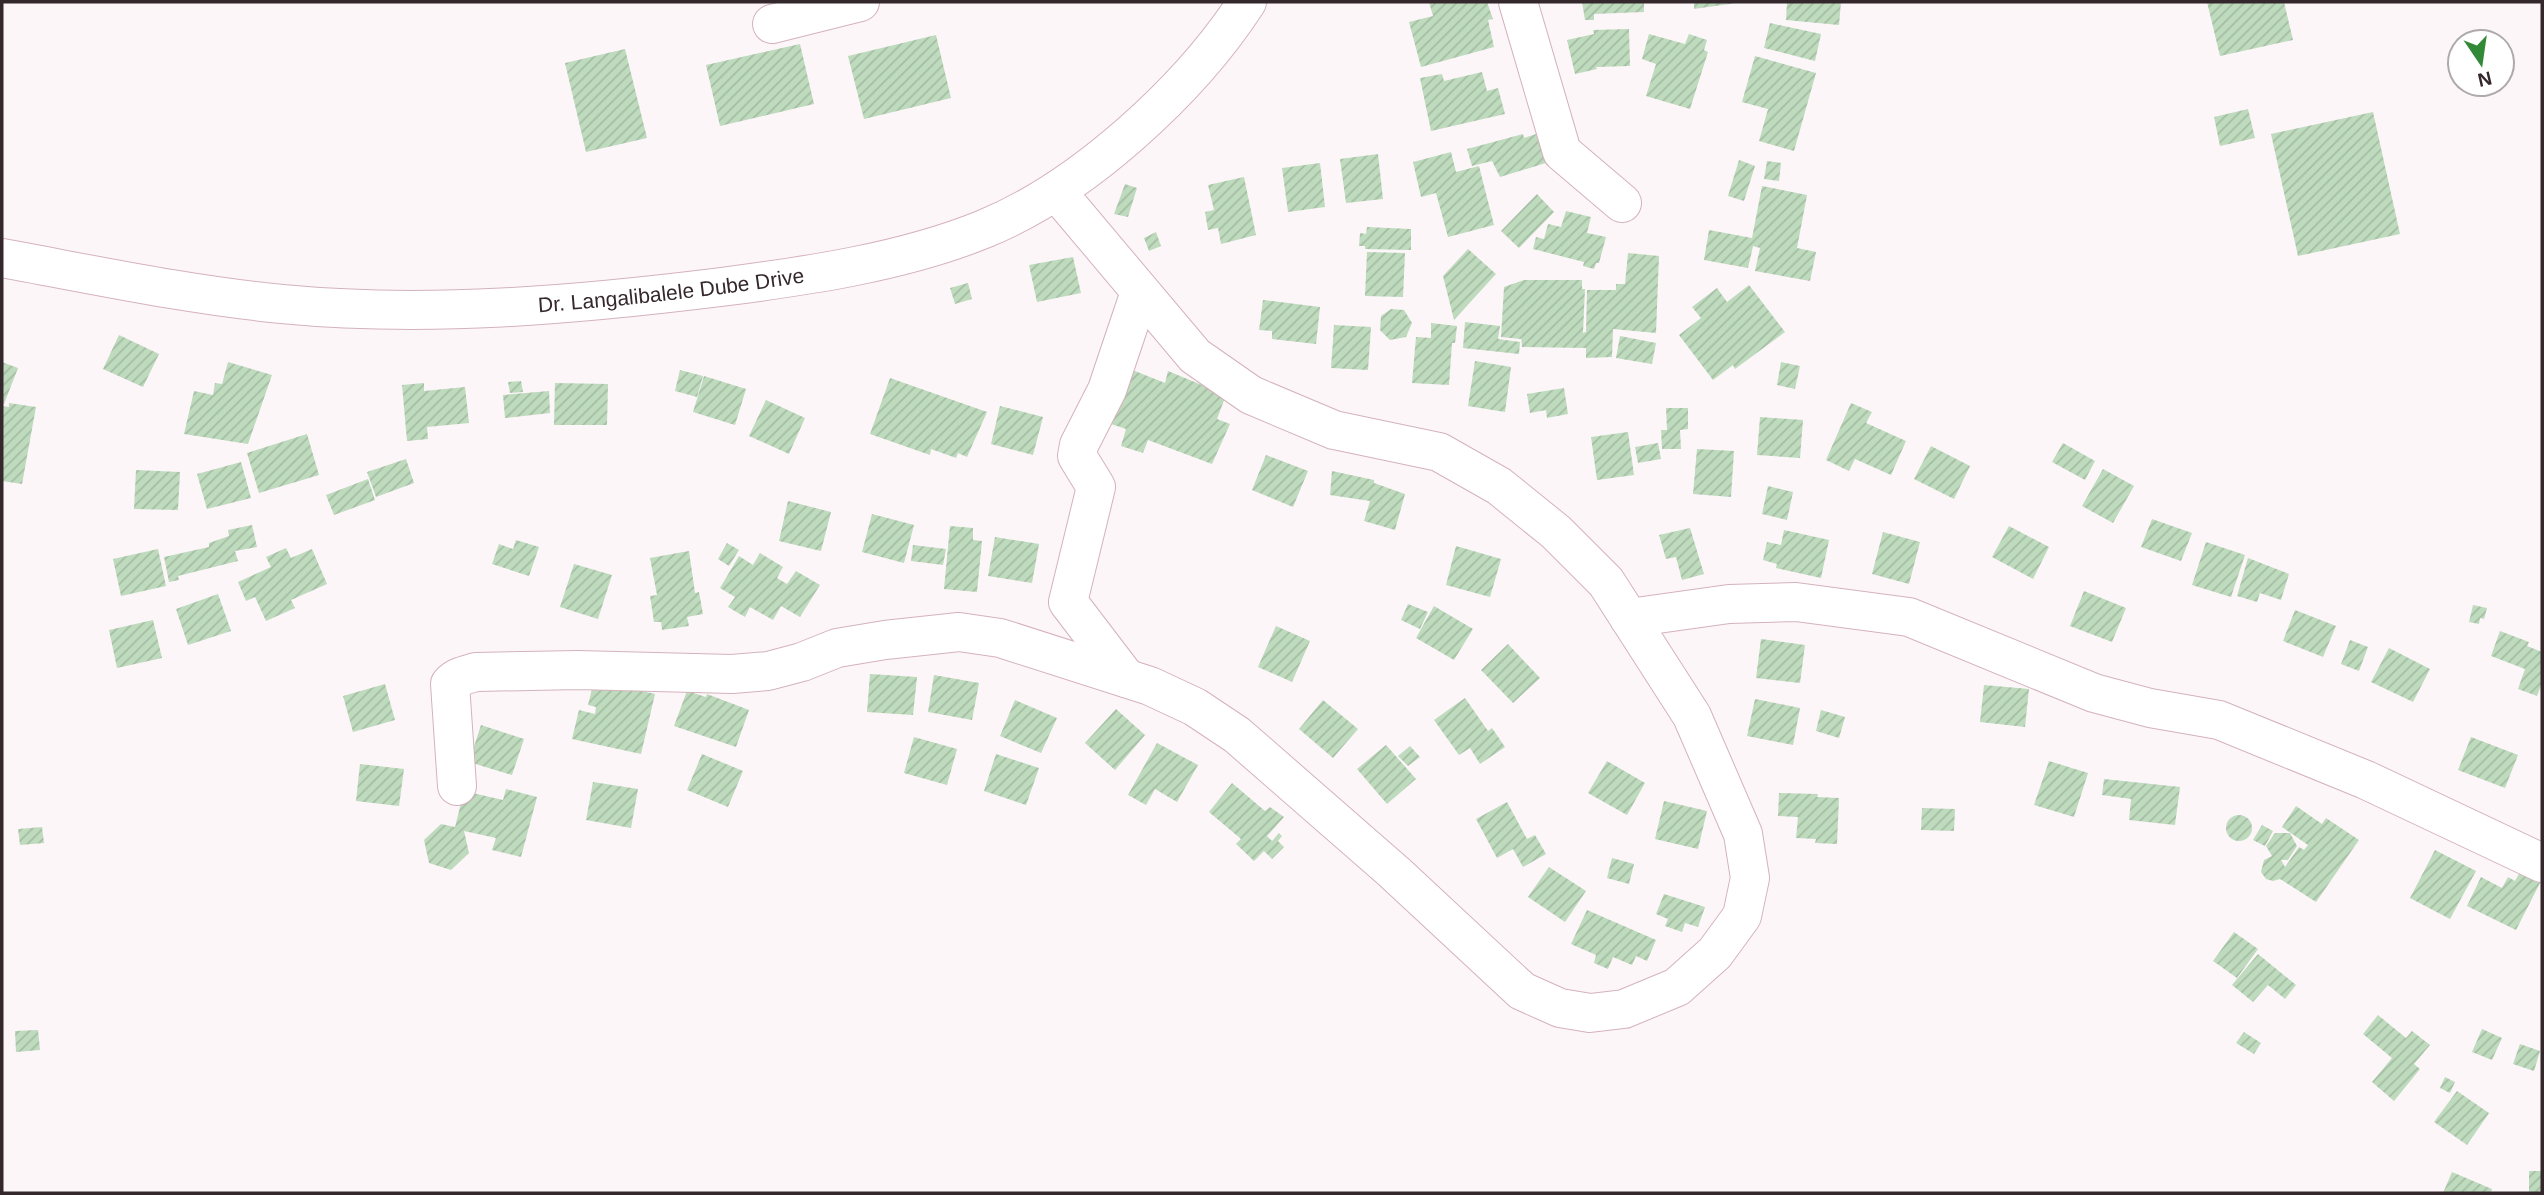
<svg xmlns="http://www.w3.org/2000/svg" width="2544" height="1195" font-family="Arial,sans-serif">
<defs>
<pattern id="building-hatch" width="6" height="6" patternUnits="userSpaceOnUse" patternTransform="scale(1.75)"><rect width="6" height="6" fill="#bedbbe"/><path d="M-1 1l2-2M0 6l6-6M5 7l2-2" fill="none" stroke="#a4bca3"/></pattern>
</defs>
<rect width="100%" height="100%" fill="#fdf6f8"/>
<path fill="url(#building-hatch)" d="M1429,2H1487L1493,19L1488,20L1494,47L1421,67L1409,22L1433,16Z
M1582,2H1644V12L1594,14V20H1585Z
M1694,2H1736V3L1694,9Z
M1787,2H1841L1839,25L1786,20Z
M2207,2H2284L2293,40L2220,56Z
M1770,23L1821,34L1815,61L1764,48Z
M1629,29L1630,66L1596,67L1597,69L1575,74L1567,40L1594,34L1593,30Z
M1649,34L1685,44L1689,34L1707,40L1704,50L1708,52L1690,109L1646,96L1656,64L1642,59Z
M936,35L951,98L864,119L848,56Z
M800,44L814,104L720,126L706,65Z
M625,49L647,138L586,152L565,63Z
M1755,56L1816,73L1794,151L1759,141L1768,109L1742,102Z
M1482,72L1487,91L1498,88L1505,114L1431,131L1420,78L1442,74L1444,81Z
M2248,109L2255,138L2220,146L2214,117Z
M2373,112L2400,234L2298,256L2271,134Z
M1523,134L1524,138L1536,134L1546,163L1500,177L1492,161L1472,166L1467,149Z
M1451,152L1456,172L1479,166L1494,225L1448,237L1436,193L1421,197L1413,162Z
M1378,154L1383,199L1346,203L1340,159Z
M1739,160L1755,166L1744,201L1728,196Z
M1767,161L1781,163L1779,181L1764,179Z
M1320,163L1325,207L1288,212L1282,168Z
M1244,177L1256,235L1221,244L1218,228L1208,230L1205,212L1214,210L1208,185Z
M1125,184L1137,188L1128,217L1114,214Z
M1762,186L1807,195L1797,248L1816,252L1810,281L1755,271L1760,248L1753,246L1748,268L1704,260L1709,230L1752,238Z
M1537,194L1554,212L1519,248L1501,231Z
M1566,211L1591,217L1587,233L1606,237L1599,263H1596L1594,269L1583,266L1584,262L1533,249L1536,237L1544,239L1548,224L1561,227Z
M1367,227L1411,229V250L1365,249V246H1359L1360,233L1366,234Z
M1156,232L1161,246L1149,251L1144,238Z
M1468,249L1496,274L1454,320L1443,276Z
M1367,252L1405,253L1403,297L1365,296Z
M1628,253L1659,256L1656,333L1613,329L1612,357L1586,358V348L1522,347L1521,335V339L1501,337L1504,287L1524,280H1582V289H1585L1583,333L1586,332L1587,290H1616V284H1625Z
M1073,257L1081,293L1037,302L1029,265Z
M968,283L972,299L955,304L950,288Z
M1749,285L1785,332L1735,369L1733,365L1713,380L1679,335L1701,318L1692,307L1717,288L1727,302Z
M1263,300L1320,307L1316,344L1272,339V331L1259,330Z
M1391,309L1404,310L1412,323L1406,337L1390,340L1380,330L1381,316Z
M1465,322L1500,326L1498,339L1520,342L1519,354L1463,348Z
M1431,323L1457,326L1455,343H1452L1449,385L1412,383L1416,337L1431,338Z
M1334,325L1371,327L1368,370L1331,368Z
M119,335L159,354L143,387L103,369Z
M1620,336L1656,343L1652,364L1616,358Z
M1475,361L1511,367L1505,412L1468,406Z
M2,362L18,368L4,404H2Z
M228,362L272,375L248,444L184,434L194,391L213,395L215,383L222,384Z
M1781,362L1800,366L1795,389L1777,385Z
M1130,369L1165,383L1168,371L1226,395L1217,419L1230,424L1212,464L1148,440L1143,453L1121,446L1126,429L1108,423Z
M680,370L703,376L697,397L675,391Z
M704,376L746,389L735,425L693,412Z
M890,378L987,412L967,457L958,453L956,458L931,449L930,455L870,434Z
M521,381L523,392L510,393L508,382Z
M424,383V391L465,387L469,423L427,427L428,439L407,441L402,385Z
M555,383L608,384L607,425H554Z
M1564,388L1568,414L1547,418L1546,410L1530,413L1527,394Z
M549,391L550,413L505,418L503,395Z
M766,400L805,418L789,454L749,436Z
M9,403L36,407L22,484L2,481V406L9,407Z
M1851,403L1872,412L1866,423L1906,441L1891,475L1855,459L1849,471L1826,460Z
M1000,406L1043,417L1033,455L991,444Z
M1666,408H1688V429L1680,430L1681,449H1662L1661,430H1667Z
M1760,417L1803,420L1800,458L1757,455Z
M1628,432L1634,475L1597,480L1591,437Z
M307,434L319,475L259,493L247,453Z
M1658,443L1661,459L1638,463L1635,447Z
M2063,443L2095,461L2085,480L2052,462Z
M1931,446L1970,466L1954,499L1914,479Z
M1697,449L1734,451L1731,497L1693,494Z
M1266,455L1308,471L1293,507L1252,490Z
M406,459L414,483L376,497L367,472Z
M241,462L251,498L207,509L197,474Z
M2103,469L2134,486L2113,523L2082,506Z
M136,470L180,472L178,510L134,509Z
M1332,471L1374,480V483L1405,494L1395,530L1364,521L1370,501L1330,495Z
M368,479L375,500L334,515L326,495Z
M1768,486L1793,492L1787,520L1762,514Z
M788,501L831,512L821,551L779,541Z
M872,514L914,525L904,563L862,552Z
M2152,519L2192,533L2181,561L2141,547Z
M252,525L257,547L235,551L238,561L178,576L179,580L169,582L164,557L209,547V543L229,536L228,530Z
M950,526L973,528V540L982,541L977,592L944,589Z
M2009,526L2049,547L2033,579L1992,557Z
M1690,528L1704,574L1682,580L1676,557L1666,559L1659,535Z
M1784,530L1829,540L1821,578L1776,568L1777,564L1763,560L1767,542L1781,545Z
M1883,532L1920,542L1909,584L1872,574Z
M995,537L1039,544L1032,583L988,576Z
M516,540L539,547L529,576L492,564L499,544L513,549Z
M2206,542L2245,555L2231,597L2192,585Z
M727,543L739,550L729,566L718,559Z
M913,545L946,549L943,565L911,561Z
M1456,546L1501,559L1490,597L1446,585Z
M286,548L291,558L312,549L327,584L291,600L295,608L266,621L255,597L246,601L238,582L271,567L266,557Z
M158,549L166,586L121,596L113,559Z
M689,551L695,593L699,592L703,614L687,617L689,626L662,630L661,622H654L650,596L657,595L650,558Z
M760,553L783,567L777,578L787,584L796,571L820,585L800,617L781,606L773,620L750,607L745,617L728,607L735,597L720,588L739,556L753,565Z
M2248,558L2289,574L2281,600L2260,593L2257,602L2237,596Z
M574,564L612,575L598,619L560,607Z
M2084,591L2126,608L2112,642L2070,626Z
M218,594L231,631L188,645L176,609Z
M1408,604L1428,612L1420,629L1401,620Z
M2473,605L2487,608L2484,619L2480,618L2479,624L2469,622Z
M1434,606L1473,629L1454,660L1416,638Z
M2295,610L2336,626L2323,657L2283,641Z
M153,620L162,658L117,668L109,630Z
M1276,626L1310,641L1292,682L1258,667Z
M2500,631L2529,642L2527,646L2542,652V683L2537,696L2518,689L2525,669L2491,656Z
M1761,639L1805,645L1800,683L1756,678Z
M2350,640L2368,647L2359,671L2341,664Z
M1508,644L1540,678L1513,703L1481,670Z
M2389,648L2430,669L2413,702L2371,682Z
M870,674L917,677L913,715L867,712Z
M934,675L979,683L972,720L928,712Z
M594,680L655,694L641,754L572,739L579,710L595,714L596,707L588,705Z
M385,684L395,720L353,732L343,696Z
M1984,685L2029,689L2025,727L1980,722Z
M687,691L706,697L707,694L749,710L736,747L674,726Z
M1465,698L1488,731L1492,728L1505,747L1480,764L1470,748L1459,755L1434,720Z
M1755,699L1800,708L1793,745L1747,736Z
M1015,700L1057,718L1041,753L1000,736Z
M1323,700L1358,729L1333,758L1299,729Z
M1116,709L1145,735L1115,770L1085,743Z
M1821,710L1845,717L1839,738L1816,731Z
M481,725L524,739L512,775L469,762Z
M914,737L957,749L947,785L904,773Z
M2471,737L2518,755L2505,788L2458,770Z
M1157,743L1198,765L1177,802L1155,789L1146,805L1128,795Z
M1386,745L1416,779L1387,804L1357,769Z
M1410,746L1420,757L1408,766L1398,756Z
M702,754L743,771L728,807L687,790Z
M996,754L1039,768L1026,805L984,791Z
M1607,761L1645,783L1627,815L1588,793Z
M2049,761L2088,773L2074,817L2034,805Z
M360,764L404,769L399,806L356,801Z
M2104,779L2180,787L2175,825L2129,820L2131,799L2102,795Z
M593,782L638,789L631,828L586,820Z
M1232,783L1265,811L1270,807L1284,817L1267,836L1272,841L1279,833L1282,836L1278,841L1284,847L1272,859L1264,851L1254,861L1236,844L1241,839L1209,812Z
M506,789L537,797L521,857L492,850L496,838L464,831L469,853L451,870L429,863L424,840L441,824L455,827L464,791L503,800Z
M1779,793L1818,794L1817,797L1839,798L1837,844L1815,843L1816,839L1796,838L1798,817L1778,816Z
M1664,801L1707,811L1698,849L1655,839Z
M1507,802L1527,839L1535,835L1546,854L1523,867L1513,849L1497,858L1476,819Z
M2296,806L2322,824L2326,818L2359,840L2316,902L2280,879L2273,881L2266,879L2261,872L2264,860L2272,856L2266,846L2275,833H2290L2297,846L2288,860H2281L2285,867L2299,847L2304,850L2308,845L2282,827Z
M1922,808L1955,809L1954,831L1921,830Z
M2226 828a13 13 0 1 1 26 0a13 13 0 1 1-26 0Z
M2262,825L2273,831L2265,846L2253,840Z
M42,827L44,843L20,845L18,829Z
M2435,850L2476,871L2450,919L2410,898Z
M1612,858L1634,864L1629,884L1607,878Z
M2525,863L2542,879L2516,930L2467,906L2481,877L2502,888L2508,877L2515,881Z
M1549,867L1586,891L1565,922L1528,897Z
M1664,894L1705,907L1698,927L1685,923L1682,932L1665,926L1668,919L1656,914Z
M1587,910L1656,940L1647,961L1636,956L1632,965L1613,957L1608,969L1594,963L1596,955L1571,944Z
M2234,932L2258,949L2237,978L2213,961Z
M2258,954L2296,985L2285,999L2268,985L2253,1002L2232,985Z
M2378,1015L2406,1038L2412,1031L2430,1045L2414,1064L2420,1069L2394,1101L2372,1082L2392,1058L2363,1034Z
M2482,1029L2502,1038L2492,1060L2472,1052Z
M38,1030L40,1050L16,1052L15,1031Z
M2244,1032L2261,1043L2254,1054L2236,1043Z
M2520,1044L2540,1051L2534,1071L2513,1064Z
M2445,1077L2455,1082L2450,1093L2440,1088Z
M2457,1091L2489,1113L2467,1145L2434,1122Z
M2529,1171H2542V1193H2529Z
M2452,1172L2492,1189L2491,1193H2443Z"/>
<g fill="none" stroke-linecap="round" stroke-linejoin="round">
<defs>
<g id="minor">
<path d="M1518,2L1562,152L1622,203"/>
<path d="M772,24L860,2"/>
<path id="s1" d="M2,258C95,275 188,295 282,304C427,318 576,305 721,287C807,276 903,262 984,229C1082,189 1190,90 1247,2"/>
<path d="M1629,618L1729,604L1796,602L1909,617L2094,693L2150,708L2219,720L2366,780L2542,863"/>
<path d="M1126,678L1068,602L1096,487L1077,456L1079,445L1107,390L1140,292"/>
<path d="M457,786L450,684C457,676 466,675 476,672L578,670L732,674L768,671L802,662L837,648L885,640L959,632L1000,638L1150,686L1195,707L1237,735L1394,872L1522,991L1560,1008L1590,1013L1624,1009L1677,987L1715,953L1742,916L1750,878L1743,834L1692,716L1606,582L1556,532L1499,486L1439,452L1334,430L1251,395L1195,356L1056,191"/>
</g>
</defs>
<use href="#minor" stroke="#d4b2bc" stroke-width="40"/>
<use href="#minor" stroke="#fff" stroke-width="38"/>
</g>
<g text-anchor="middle" stroke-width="5" stroke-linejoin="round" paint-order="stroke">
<g font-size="21" fill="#35282c" stroke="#fff">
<text dy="7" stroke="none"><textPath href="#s1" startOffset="674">Dr. Langalibalele Dube Drive</textPath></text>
</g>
</g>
<rect width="2544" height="1195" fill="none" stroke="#35282c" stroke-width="7"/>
<g transform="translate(2481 63) rotate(167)"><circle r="33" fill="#ffffff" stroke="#aea9ab" stroke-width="2"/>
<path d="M0-5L12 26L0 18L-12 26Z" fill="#328a39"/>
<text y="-10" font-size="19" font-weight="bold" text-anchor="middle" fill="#35282c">N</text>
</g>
</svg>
